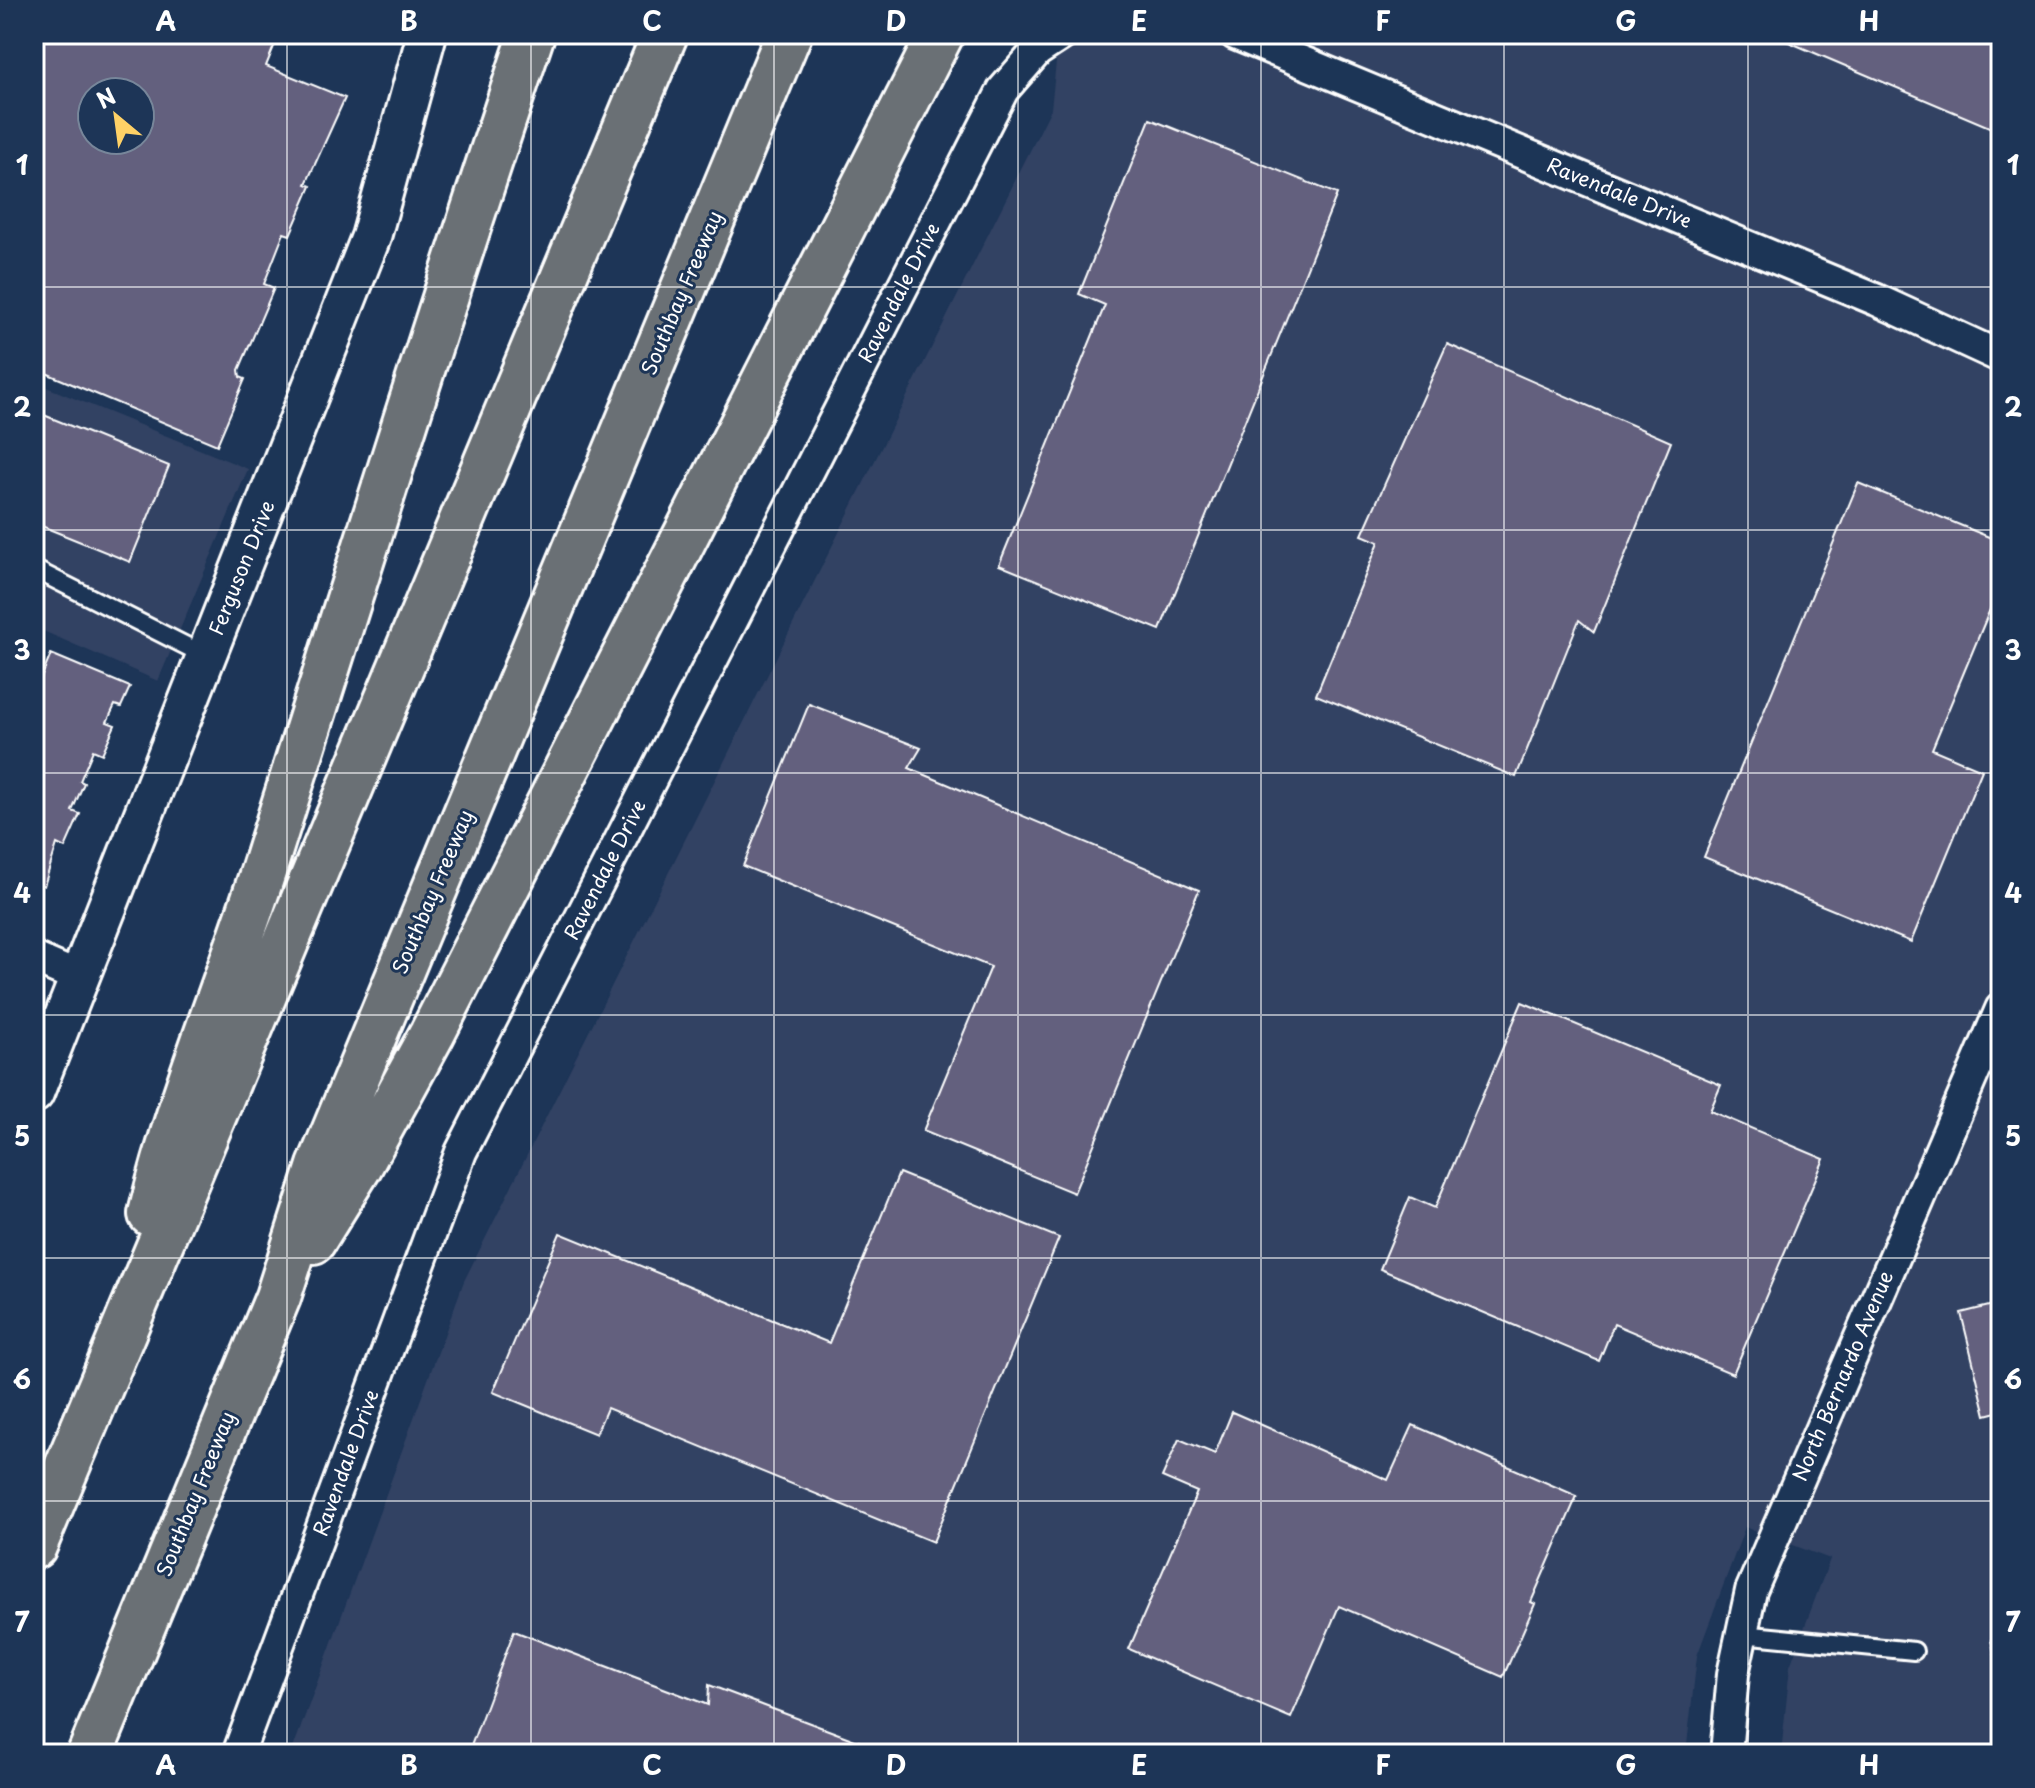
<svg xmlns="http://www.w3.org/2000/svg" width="2035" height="1788" font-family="'Playpen Sans',sans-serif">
<rect width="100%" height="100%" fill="#1d3557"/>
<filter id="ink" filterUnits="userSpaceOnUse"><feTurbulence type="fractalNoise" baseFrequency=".0125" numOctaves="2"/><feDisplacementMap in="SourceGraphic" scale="16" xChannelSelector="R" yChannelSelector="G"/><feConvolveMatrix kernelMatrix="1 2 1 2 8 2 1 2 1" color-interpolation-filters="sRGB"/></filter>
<g filter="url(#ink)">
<path fill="#324263" d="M1059,34H2001V1754H1781L1790,1666L1830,1559L1745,1527L1697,1656L1686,1754H291L464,1281L1051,109Z
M34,382L248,469L158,681L34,627Z"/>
<path fill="#64607e" stroke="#fff" stroke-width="2" fill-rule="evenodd" d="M34,34H279L266,66L345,98L306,184L311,186L290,235L284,233L264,284L274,288L239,370L240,377L245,379L217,445L34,368ZM92,92H140V140H92Z
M1770,34H2001V132Z
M1150,119L1337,194L1160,630L999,565L1105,305L1079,294Z
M1447,344L1671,442L1594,632L1579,620L1516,777L1316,695L1379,542L1362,535Z
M34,411L169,466L130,562L34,523Z
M1858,483L2001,542V583L1932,749L1982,770L1911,942L1704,857Z
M51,654L130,687L121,707L115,705L107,722L115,725L102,754L93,750L80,781L84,783L72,811L80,814L65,848L57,844L44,886L34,882V695Z
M809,704L921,748L909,768L1199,890L1074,1193L923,1131L991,967L743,866Z
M1522,1002L1721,1085L1710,1111L1824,1159L1733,1374L1614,1324L1599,1361L1380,1269L1410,1197L1435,1208Z
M899,1173L1059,1238L933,1542L607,1408L596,1434L493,1392L560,1233L829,1343Z
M2001,1303V1411L1986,1415L1961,1313Z
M1232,1412L1388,1480L1413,1425L1577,1496L1531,1602L1535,1604L1503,1677L1339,1606L1291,1718L1129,1649L1197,1492L1162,1477L1179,1439L1215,1454Z
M514,1631L708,1705L709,1685L892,1754H468Z
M2001,1637V1678L1991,1640Z"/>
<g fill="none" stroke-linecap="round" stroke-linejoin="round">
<defs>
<path id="service" d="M34,569L206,656
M1742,1634L1914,1651"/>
<path id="minor" d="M1235,34L1877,300L2001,357
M34,958L80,978
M238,1754L461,1152L1003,90L1037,51L1063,34
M1726,1754L1733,1674L1751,1591L2001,1009"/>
<path id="tertiary" d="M34,1093L371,237L427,34"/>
<path id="motorway" d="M151,1214C180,1093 230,978 267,859C354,584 440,308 532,34
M313,1241L359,1167L432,1034L941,34
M34,1546L665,34
M90,1754L278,1297L320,1166L789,34"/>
</defs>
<use href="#service" stroke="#fff" stroke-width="22"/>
<use href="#minor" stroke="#fff" stroke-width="36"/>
<use href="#tertiary" stroke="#fff" stroke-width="44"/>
<use href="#motorway" stroke="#fff" stroke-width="50"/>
<use href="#service" stroke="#1d3557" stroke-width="16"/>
<use href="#minor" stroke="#1d3557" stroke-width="30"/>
<use href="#tertiary" stroke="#1d3557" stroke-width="38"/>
<use href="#motorway" stroke="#6a7074" stroke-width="44"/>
</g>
</g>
<path fill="none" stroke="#fff" stroke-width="2" stroke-opacity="0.55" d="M287,34V1754M531,34V1754M774,34V1754M1018,34V1754M1261,34V1754M1504,34V1754M1748,34V1754M34,287H2001M34,530H2001M34,773H2001M34,1015H2001M34,1258H2001M34,1501H2001"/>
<g text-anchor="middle" stroke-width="6" stroke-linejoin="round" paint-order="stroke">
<g font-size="20" fill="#fff" stroke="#1d3557">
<text transform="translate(1619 193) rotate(22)" y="7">Ravendale Drive</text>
<text transform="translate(682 293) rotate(-67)" y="7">Southbay Freeway</text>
<text transform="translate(899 293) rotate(-63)" y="7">Ravendale Drive</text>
<text transform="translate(242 568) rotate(-68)" y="7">Ferguson Drive</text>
<text transform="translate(605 870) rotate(-63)" y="7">Ravendale Drive</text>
<text transform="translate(433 892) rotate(-67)" y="7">Southbay Freeway</text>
<text transform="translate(1843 1376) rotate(-67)" y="7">North Bernardo Avenue</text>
<text transform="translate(346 1463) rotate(-70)" y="7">Ravendale Drive</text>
<text transform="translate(196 1494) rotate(-68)" y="7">Southbay Freeway</text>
</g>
</g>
<rect width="2035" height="1788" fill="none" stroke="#1d3557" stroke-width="88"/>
<g transform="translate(116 116) rotate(331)"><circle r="38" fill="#1d3557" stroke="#77869a" stroke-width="2"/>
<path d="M0-6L14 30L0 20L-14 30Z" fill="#ffd166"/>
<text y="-12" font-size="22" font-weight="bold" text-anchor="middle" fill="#ffffff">N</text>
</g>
<rect x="44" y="44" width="1947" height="1700" fill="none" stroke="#fff" stroke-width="3"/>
<g font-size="26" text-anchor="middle" font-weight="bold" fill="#fff">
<text x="166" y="31">A</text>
<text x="409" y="31">B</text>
<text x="652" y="31">C</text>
<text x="896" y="31">D</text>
<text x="1139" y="31">E</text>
<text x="1383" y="31">F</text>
<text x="1626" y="31">G</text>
<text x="1869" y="31">H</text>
<text x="22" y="175">1</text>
<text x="2013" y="175">1</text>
<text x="22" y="417">2</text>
<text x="2013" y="417">2</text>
<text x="22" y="660">3</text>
<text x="2013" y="660">3</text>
<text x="22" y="903">4</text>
<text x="2013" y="903">4</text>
<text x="22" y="1146">5</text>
<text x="2013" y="1146">5</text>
<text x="22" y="1389">6</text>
<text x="2013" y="1389">6</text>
<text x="22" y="1632">7</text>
<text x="2013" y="1632">7</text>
<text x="166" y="1775">A</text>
<text x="409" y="1775">B</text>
<text x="652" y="1775">C</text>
<text x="896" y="1775">D</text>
<text x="1139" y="1775">E</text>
<text x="1383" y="1775">F</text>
<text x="1626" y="1775">G</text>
<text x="1869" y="1775">H</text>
</g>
</svg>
